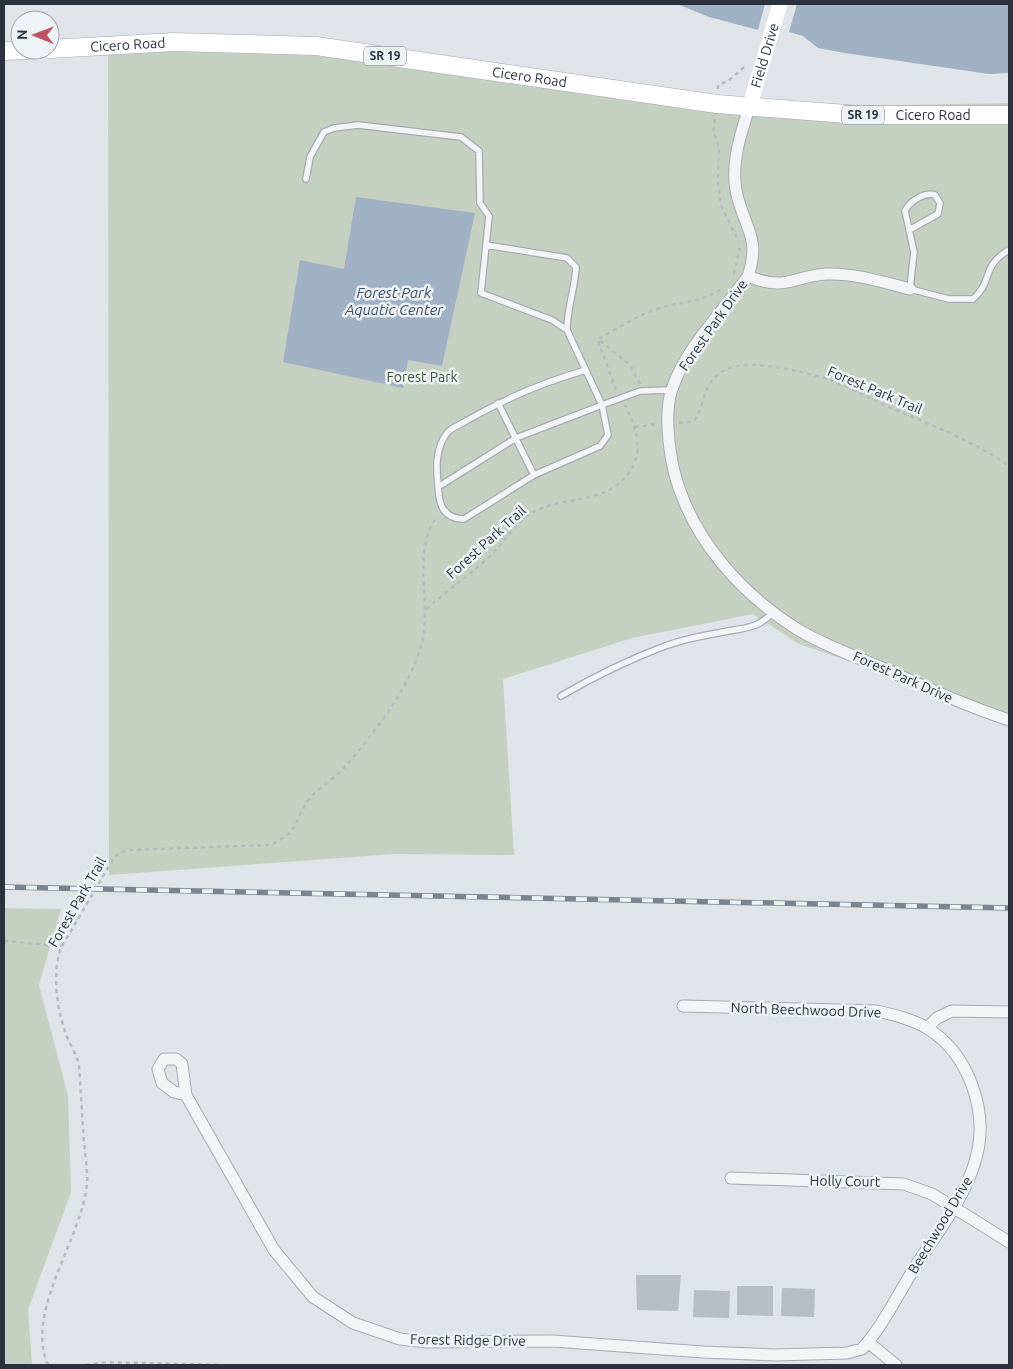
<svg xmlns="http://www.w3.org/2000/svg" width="1013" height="1369" font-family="Ubuntu,sans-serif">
<rect width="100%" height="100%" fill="#e0e3e7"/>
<path fill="#c6d0c2" d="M108,45L316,46L750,108L1009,103V716L799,644L753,614L632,638L503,679L514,855L395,854L109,875Z
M4,908L61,909L39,985L68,1096L71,1192L28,1310L32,1365H4Z"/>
<path fill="#9fb1c3" d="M677,4H765L758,30L709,17Z
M797,4H1009V73L989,74L845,53L818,48L803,36L789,32Z
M356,197L475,213L442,366L408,360L403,388L283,362L300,260L344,269Z"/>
<path fill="#b8bcc3" d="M636,1275H681L678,1311L637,1310Z
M737,1286H773V1316L737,1315Z
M782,1288L815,1289L814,1317L781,1316Z
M694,1290L730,1291L729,1318L693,1317Z"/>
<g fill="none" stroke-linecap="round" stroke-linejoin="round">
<defs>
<path id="service" d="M306,179L310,157L324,132L334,128L358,125L461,137L479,151L480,203L489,216L481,293L552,320L567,330L602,405L640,391L671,390
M909,230L938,214L940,203L935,195C924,192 910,201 905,211L914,252L910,289L949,299H973C993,282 981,266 1009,250
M486,245L567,258L576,267C575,289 567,308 567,330
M498,403L534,475
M438,487L516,438L602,405L608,435L600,446L534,475L464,519C449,519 441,511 439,496C437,475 433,451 447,433C451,428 461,424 466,421C504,399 544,382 586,370
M561,696C595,676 628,660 665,646C682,640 700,636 718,633C740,628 758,630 773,612"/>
<path id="minor" d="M749,108C740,136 729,168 738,199C747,231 760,240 748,276C723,312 686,347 672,389C664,412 669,449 674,471C691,538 740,593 797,629C825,646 857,657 887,670C927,688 967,706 1009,720
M748,276C786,292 793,276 827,274C854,273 883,282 910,289
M927,1028L937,1018L952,1011L1009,1012
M186,1095L174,1092L162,1083L158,1069L164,1059H176L182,1064L186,1095L274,1250L313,1297L353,1323L400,1339L427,1342L553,1341L703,1352L776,1355L847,1353L862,1349C883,1326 898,1294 915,1267C937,1233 966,1197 976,1158C989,1112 969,1054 927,1028C912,1019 894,1015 877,1011L683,1006
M731,1178L904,1184L932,1194L1009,1242
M868,1342L896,1365"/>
<g id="primary">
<path id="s2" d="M50,49L174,42L316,46L717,104L860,115H1009"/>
<path d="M4,51L28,50"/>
</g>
</defs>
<use href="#service" stroke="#a6aab1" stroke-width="8"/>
<use href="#minor" stroke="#a6aab1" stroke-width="13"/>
<use href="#primary" stroke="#a1a8b2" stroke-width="19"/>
<path stroke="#b6babe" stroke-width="2.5" stroke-dasharray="4 4" stroke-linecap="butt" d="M718,89V85L728,81L747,65
M715,119L713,132L719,147L718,182L721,206L739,242
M734,274L740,248
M598,341L616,390
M640,384L630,365L598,339C617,329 636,316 657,309C682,301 700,303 723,288
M679,423L694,421C706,404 702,383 723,371C747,357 798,371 824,378C845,384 866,397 887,406C928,424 972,440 1009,466
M635,427L656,424
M426,609C448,590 473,573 493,553C505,541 515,523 530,514C562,494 605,506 629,473C645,450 636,428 625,405
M4,941L62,946
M48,1365C24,1312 82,1239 87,1184C88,1170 85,1156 84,1142C82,1117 81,1092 79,1066C77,1053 67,1041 64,1028C56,1004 52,968 62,946L115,856L127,850L270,845C301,831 293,821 310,798C319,787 334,779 344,768C374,733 410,688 422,643C432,605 411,549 437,517
M86,1365L106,1362L219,1365"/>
<use href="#service" stroke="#f2f4f6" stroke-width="5.5"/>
<use href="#minor" stroke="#f2f4f6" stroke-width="11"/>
<path stroke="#fff" stroke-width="15" id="s1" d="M749,108L780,4"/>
<use href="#primary" stroke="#fff" stroke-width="18"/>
<defs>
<path id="rail" d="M4,887L1009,908"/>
</defs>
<use href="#rail" stroke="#7b838f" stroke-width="5.5"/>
<use href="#rail" stroke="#eff2f5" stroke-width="4" stroke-dasharray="11" stroke-linecap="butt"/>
</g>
<g text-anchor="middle" stroke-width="5" stroke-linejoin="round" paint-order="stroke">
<g fill="#eff2f5" stroke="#666c74" stroke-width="1">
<rect x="364" y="46.5" width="42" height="19" rx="4"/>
<rect x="842" y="105.5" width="42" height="19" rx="4"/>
</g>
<g font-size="12" font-weight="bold" fill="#2b323d">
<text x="385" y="60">SR 19</text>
<text x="863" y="119">SR 19</text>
</g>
<g font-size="14" fill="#2b323d" stroke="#eff2f5">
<text dy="5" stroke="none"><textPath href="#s2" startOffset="78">Cicero Road</textPath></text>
<text dy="5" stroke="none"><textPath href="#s1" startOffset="55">Field Drive</textPath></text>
<text dy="5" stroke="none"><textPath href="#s2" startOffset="482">Cicero Road</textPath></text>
<text dy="5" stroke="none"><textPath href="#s2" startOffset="888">Cicero Road</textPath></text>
<text transform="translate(713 325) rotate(-55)" y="5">Forest Park Drive</text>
<text transform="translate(875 390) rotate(23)" y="5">Forest Park Trail</text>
<text transform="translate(486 542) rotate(-42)" y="5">Forest Park Trail</text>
<text transform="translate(903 677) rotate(24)" y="5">Forest Park Drive</text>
<text transform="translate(77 902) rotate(-60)" y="5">Forest Park Trail</text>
<text transform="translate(806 1010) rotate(2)" y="5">North Beechwood Drive</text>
<text transform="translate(845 1181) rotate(1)" y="5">Holly Court</text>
<text transform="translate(940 1225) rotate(-59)" y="5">Beechwood Drive</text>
<text transform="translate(468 1340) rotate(1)" y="5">Forest Ridge Drive</text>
</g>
<g font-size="14" fill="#40573a" stroke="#eff2f5">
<text x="422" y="382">Forest Park</text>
</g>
<g font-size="15" font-style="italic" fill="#3a516c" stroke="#eff2f5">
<text x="394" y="298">Forest Park<tspan x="394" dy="17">Aquatic Center</tspan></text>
</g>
</g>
<rect width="1013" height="1369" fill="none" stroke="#2b323d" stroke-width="10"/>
<g transform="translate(35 35) rotate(271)"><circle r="24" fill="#eff2f5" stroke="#a1a5ab"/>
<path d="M0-4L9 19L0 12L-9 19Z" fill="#be5465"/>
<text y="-8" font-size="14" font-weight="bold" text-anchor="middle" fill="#2b323d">N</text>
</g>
</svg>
